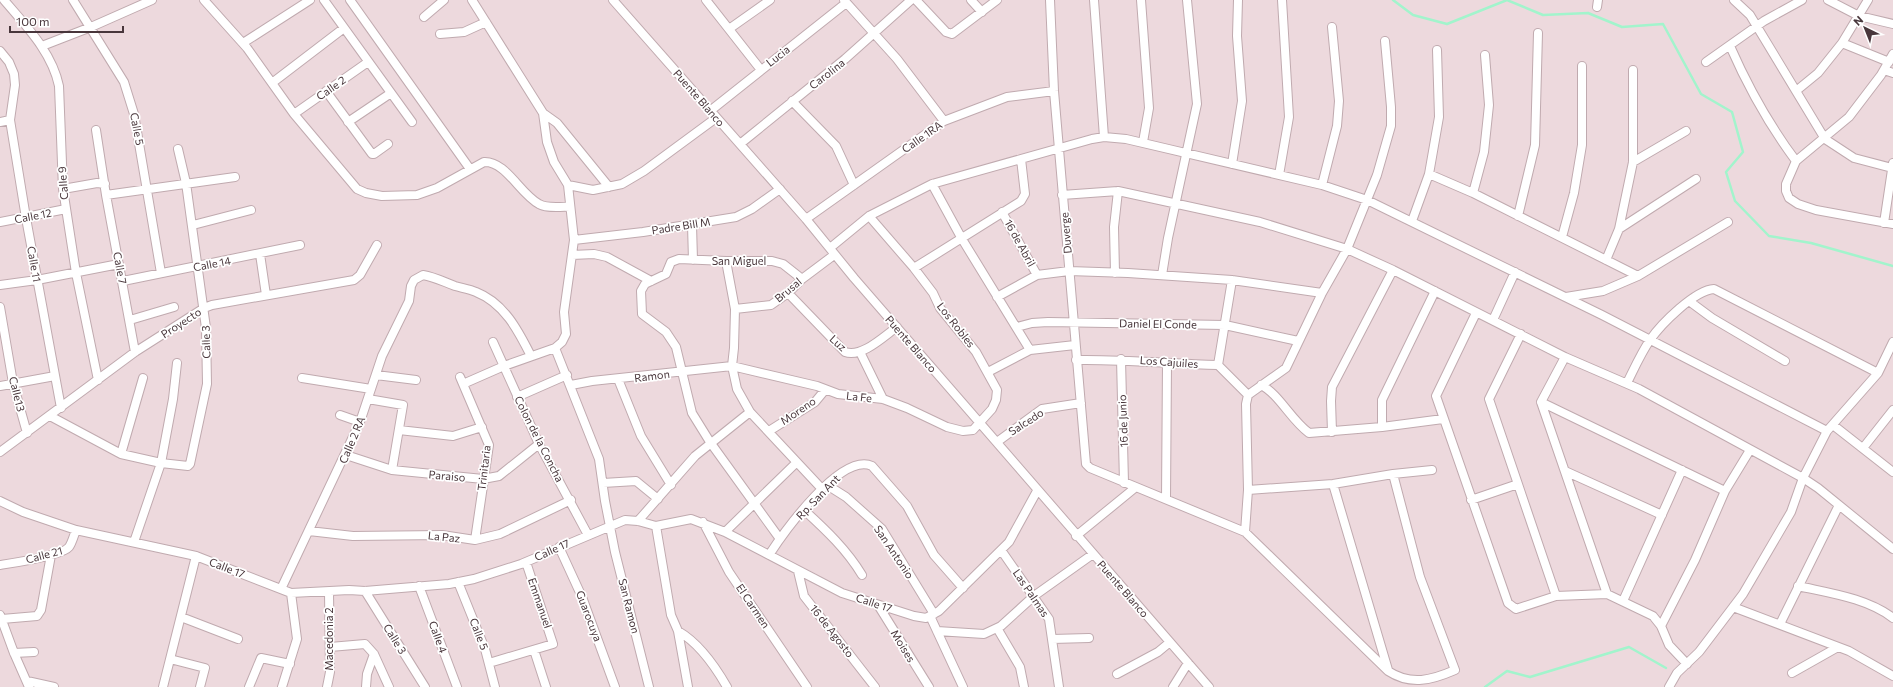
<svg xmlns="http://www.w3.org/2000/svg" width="1893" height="687" font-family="Commissioner,sans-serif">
<rect width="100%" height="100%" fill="#f4e8ea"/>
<path fill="#edd9dd" d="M0,0H1893V687H0Z"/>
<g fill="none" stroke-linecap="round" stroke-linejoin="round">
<path stroke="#a2f4cc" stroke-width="2.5" d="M1393,0L1413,15L1447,24L1507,0
M1507,0L1543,15L1588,13L1622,27L1663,24L1701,94L1732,112L1743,152L1726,172L1735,201L1769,236L1811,243L1893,266
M1485,687L1507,671L1530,677L1629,647L1666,668"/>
<defs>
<path id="minor" d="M4,0C26,26 52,52 59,86L63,189L76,273L98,380
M73,0L124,82L134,114L161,273
M204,0L247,48L294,114L357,189L366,193L382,196L417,195L437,188L484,162C506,161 520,194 539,204C547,209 561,206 570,207
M324,0L412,122
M350,0L470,169
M613,0L806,219L854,278L1209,687
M706,0L761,70
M844,0L897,59L944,121
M916,0L946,32L952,34L997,0
M971,0L982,12
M1050,0L1054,91L1086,464L1090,468L1245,532L1388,671C1411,686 1432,680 1455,670L1420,577L1393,474L1333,484L1248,490
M1094,0L1104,137
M1141,0L1149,108L1143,142
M1734,0L1750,15L1825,139L1854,158L1892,168
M1828,0L1859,16L1893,24
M1597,7L1598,0
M424,17L444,0
M729,29L770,0
M440,34L464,32L486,22
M243,43L310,0
M1842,43L1889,62
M42,46L91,27L152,0
M1730,46C1748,87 1769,125 1796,161
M0,51L9,62L14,74L15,85L10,120L26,218L61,408
M1893,54L1881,75L1849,117L1796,161L1786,184V191L1789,198L1798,204L1816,210L1893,224
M1706,62L1764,21L1802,0
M1884,70L1893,73
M272,83L344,28
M326,91L372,154H374L388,144
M1796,91L1818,73L1842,43L1868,0
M792,101L836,146L854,185
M710,111L846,3
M543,113L557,123L609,187
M294,114L368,62
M0,122L10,120
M348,122L391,93
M96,130L106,195L135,352
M740,144L845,59L911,0
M1633,162L1686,131
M1232,164L1242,101L1237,36L1238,0
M1429,174L1473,193L1638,276
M1279,175L1289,117L1282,0
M932,184L962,239L1030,350
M568,185L593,190L622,184L644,171L716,118
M1322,185L1337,126L1339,101L1332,27
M63,189L97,183L105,184
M1473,193L1484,152L1489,105L1485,55
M106,195L235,177
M1062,195L1118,191L1260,222L1347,249L1393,270L1565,357L1639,389L1803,478L1818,488L1893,549
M1002,212L1037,275
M1518,216L1535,145L1538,33
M806,219L944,121L1007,97L1054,91
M1412,221L1429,174L1439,117L1437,50
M0,222L66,209
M1884,223L1893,163
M193,225L251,210
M692,225L693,260
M1619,229L1696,179
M1562,237L1574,193L1582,145V66
M574,240L643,232L736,217L752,209L780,189
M830,248L869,216L932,184L1092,139L1104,137L1126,139L1322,185L1367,200L1602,315L1827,431
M260,254L266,295
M572,255L594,254L607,257L651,281
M1606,260L1619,229L1633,162V70
M726,261L735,309L734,348L732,366L737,389L750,412L822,489
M914,268L1021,201L1025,194L1021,159
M1115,273L1114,227L1118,191
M1162,275L1168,238L1197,104L1187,0
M123,281L300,245
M0,285L37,280L119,264
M788,293L845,352C862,358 884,336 897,327
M997,297L1037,275L1069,271L1128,273L1232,280L1322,293
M1566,297L1603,291L1638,276L1728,222
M1689,301L1712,318L1785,361
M0,307L13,383L27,433
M735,309L771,305L788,293L802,279L834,255
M1476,313L1436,396L1508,603L1516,609L1556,596L1607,594L1653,616L1661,626L1669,645L1687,664
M130,320L174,307
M1493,320L1515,272
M1017,327L1032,323L1048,322L1225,325L1298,341
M1521,334L1489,399L1556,596
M493,342L539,444L588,535
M555,348L599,459L605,501L615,552L649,687
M860,352L883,399
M1565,357L1541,402L1607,594
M1121,359L1124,483
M1076,360C1124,359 1171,364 1218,365L1248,395
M1218,365L1232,280
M988,372L1030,350L1075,345
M376,375L416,380
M460,377L489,445L475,540
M302,378L371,389
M618,379L641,436L671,485
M1627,383C1634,369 1641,353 1650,340C1661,324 1695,290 1714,289L1878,373
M463,384L504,366L555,348L562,342L566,334L564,312L574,240L568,185L554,162L547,142L543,113L472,0
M571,385L592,381L732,366L817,386L838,394L883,399L907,408L947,427L963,431L973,430L992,409L996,400L997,390L976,352L940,308L933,293L914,268L869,216
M1261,385C1279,394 1291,420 1309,433L1382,427L1443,419
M0,386L55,376
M517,397L567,375
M368,399L403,405L392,470
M1541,402L1725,491
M340,415L360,422
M50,416L121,454L161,463L188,466L190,464L207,384L206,328L186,183L178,149
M1833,425L1893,472
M1382,427V400L1435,291
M399,430L453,436L482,427
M769,431L815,402L825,390
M1332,432L1331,401L1332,387L1393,270
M997,442L1042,409L1081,403
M1863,448L1893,410
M0,452L135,352L204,308L212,305L354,280L360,275L377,245
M121,454L143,378
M346,455L392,470L483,479L499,476L539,444
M1565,471L1662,515
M1393,474L1432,470
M603,483L636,481L658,499
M1333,484L1388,670
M827,485L846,497L882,529L934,614
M1166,499L1167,363
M1471,500L1518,484
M0,501L23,512L76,530L196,556L291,593L349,590L365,591L449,584L474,579L521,564L625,520L638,521L656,526L691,519L725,532L842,593L914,616L926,618L939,611L1009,542L1037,491
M804,510C826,530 847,550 862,575
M638,521L695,456L750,412
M703,522L729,572L807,687
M656,526L671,615L678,631L688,687
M309,531L353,536L442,535L475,540L500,534L571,500
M725,532L796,463
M1245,532L1248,490L1246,404L1248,395L1286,368L1322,293L1347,249L1377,175L1391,126V107L1385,41
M1076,536L1136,487
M780,539L710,442L692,413L676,347L666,332L642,314L641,291L645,284L666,274L671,262L679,259L726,261H772L783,264L802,279
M134,542L161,463L173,399L177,363
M559,547L582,597L615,687
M1001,550L1049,619L1059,687
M769,555C784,532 841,452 872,466L907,506L934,555L963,588
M0,565C13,563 62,556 69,547C72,543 74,535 76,530
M798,571L804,596L875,687
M458,582L485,649L495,687
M419,586L457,687
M1798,586C1829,593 1867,598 1893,618
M281,589L360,422L382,356L409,301L411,286L414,280L423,275C435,277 444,282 455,286C462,288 470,289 476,292C504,303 518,330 531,356
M365,591L425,687
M1623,601L1682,470
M878,605L929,687
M1733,607L1849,651L1893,676
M0,615L14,653L29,687
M930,616L963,687
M181,617L238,639
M2,619L37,616L41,610L51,555
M1780,624L1839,505
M1661,626L1695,560L1725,491L1750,450
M997,628L1020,667L1024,687
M678,631C699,643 715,666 727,687
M937,631L984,634L1001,626L1034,596L1093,554
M1052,639L1089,638
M330,647L365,644L374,654L389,687
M534,650L546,687
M14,653L34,652
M170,659L205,668L200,687
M489,663L553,644L526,562
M1792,673L1838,647
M1117,674L1158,652L1170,642
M27,681L54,687
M163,687L196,556
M249,687L261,658L290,664
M282,687L297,639L291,593
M327,687L330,672L329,592
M366,687L367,674L374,654
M1173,687L1188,663
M1669,687L1677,673L1699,652L1743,594L1791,512L1803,478L1827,431L1878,373L1893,342"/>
</defs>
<use href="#minor" stroke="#c0aaaf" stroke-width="10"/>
<use href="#minor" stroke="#fff" stroke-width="8"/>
</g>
<g text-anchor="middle" stroke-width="3.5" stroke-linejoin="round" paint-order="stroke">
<g font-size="11" fill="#48363b" stroke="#fff">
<text transform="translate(778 56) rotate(-38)" y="4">Lucia</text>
<text transform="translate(827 74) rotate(-38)" y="4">Carolina</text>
<text transform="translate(331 88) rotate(-35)" y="4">Calle 2</text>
<text transform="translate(699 98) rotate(49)" y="4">Puente Blanco</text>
<text transform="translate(137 129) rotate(79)" y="4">Calle 5</text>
<text transform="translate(922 137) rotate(-35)" y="4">Calle 1RA</text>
<text transform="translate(63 183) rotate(-94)" y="4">Calle 9</text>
<text transform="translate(33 216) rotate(-11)" y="4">Calle 12</text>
<text transform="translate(681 226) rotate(-9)" y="4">Padre Bill M</text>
<text transform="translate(1066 233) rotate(-95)" y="4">Duverge</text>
<text transform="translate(1020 243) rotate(61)" y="4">16 de Abril</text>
<text x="739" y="265">San Miguel</text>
<text transform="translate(34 264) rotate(80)" y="4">Calle 11</text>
<text transform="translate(212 264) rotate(-11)" y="4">Calle 14</text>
<text transform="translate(120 268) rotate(79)" y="4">Calle 7</text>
<text transform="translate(788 290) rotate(-40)" y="4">Brusal</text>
<text transform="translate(181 323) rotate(-33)" y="4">Proyecto</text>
<text transform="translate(1158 324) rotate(1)" y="4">Daniel El Conde</text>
<text transform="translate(956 325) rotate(52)" y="4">Los Robles</text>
<text transform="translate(206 342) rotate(-92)" y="4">Calle 3</text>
<text transform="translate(838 343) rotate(42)" y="4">Luz</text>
<text transform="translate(911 344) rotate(49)" y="4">Puente Blanco</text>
<text transform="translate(1169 362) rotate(4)" y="4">Los Cajuiles</text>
<text transform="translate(652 376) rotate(-7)" y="4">Ramon</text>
<text transform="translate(17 394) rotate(76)" y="4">Calle13</text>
<text transform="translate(859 397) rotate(6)" y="4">La Fe</text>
<text transform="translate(798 411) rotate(-34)" y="4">Moreno</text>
<text transform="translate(1123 421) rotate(-92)" y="4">16 de Junio</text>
<text transform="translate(1026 422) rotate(-33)" y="4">Salcedo</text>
<text transform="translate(539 439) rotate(63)" y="4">Colon de la Concha</text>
<text transform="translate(352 440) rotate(-67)" y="4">Calle 2 RA</text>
<text transform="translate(484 468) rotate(-83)" y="4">Trinitaria</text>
<text transform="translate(447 476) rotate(5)" y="4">Paraiso</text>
<text transform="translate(818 497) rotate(-46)" y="4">Rp. San Ant</text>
<text transform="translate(444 537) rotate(6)" y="4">La Paz</text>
<text transform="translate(552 550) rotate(-24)" y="4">Calle 17</text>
<text transform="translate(894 552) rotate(56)" y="4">San Antonio</text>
<text transform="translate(44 555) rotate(-15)" y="4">Calle 21</text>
<text transform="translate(227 568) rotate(21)" y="4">Calle 17</text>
<text transform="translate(1123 589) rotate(49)" y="4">Puente Blanco</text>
<text transform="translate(1031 593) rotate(56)" y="4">Las Palmas</text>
<text transform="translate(540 603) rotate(71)" y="4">Emmanuel</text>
<text transform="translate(874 603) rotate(18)" y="4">Calle 17</text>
<text transform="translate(629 606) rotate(76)" y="4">San Ramon</text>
<text transform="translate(753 606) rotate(56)" y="4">El Carmen</text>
<text transform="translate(589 616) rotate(69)" y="4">Guarocuya</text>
<text transform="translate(832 631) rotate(52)" y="4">16 de Agosto</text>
<text transform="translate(479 634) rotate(69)" y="4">Calle 5</text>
<text transform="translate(438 637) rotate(70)" y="4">Calle 4</text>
<text transform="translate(329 639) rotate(-90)" y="4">Macedonia 2</text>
<text transform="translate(395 639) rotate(58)" y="4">Calle 3</text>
<text transform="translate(903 646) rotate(59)" y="4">Moises</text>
</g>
</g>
<g transform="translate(1865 28) rotate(317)" stroke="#ffffff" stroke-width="3" paint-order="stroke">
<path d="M0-3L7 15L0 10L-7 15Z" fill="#48363b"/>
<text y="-6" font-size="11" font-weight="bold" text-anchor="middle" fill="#48363b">N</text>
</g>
<path d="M10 26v6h113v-6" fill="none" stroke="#48363b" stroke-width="2"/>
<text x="16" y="26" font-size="12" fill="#48363b" stroke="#ffffff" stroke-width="3" paint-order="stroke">100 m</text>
</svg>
